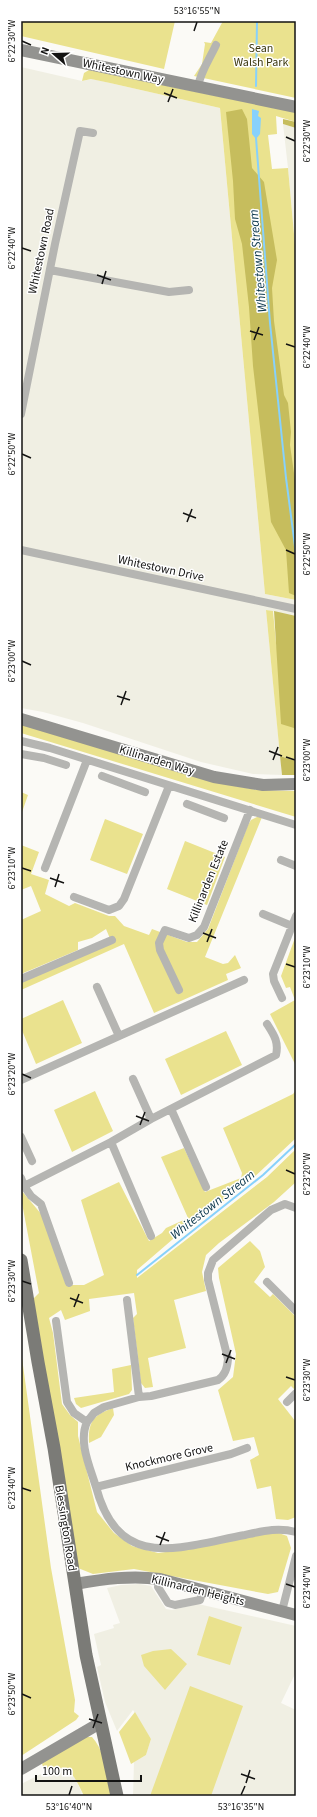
<svg xmlns="http://www.w3.org/2000/svg" width="317" height="1817" font-family="'Source Sans 3',sans-serif">
<rect width="100%" height="100%" fill="#fbfaf6"/>
<path fill="#f0efe3" d="M21,67L82,81L92,79L110,83L220,108L265,594L296,600V616L266,610L282,775L253,774L201,762L83,723L43,712L21,708Z
M283,124L296,128V256L288,168Z
M140,1584L151,1586L166,1609L172,1610L198,1604L296,1626V1672L281,1703L296,1710V1796H133L134,1762L146,1755L151,1739L133,1710L117,1731L105,1702L97,1667L101,1665L94,1634L114,1628L113,1625L120,1623L107,1588L121,1585Z
M55,1767H62L73,1774L82,1793L76,1796H21V1784Z"/>
<path fill="#eae28e" d="M21,21H175L164,69L21,36Z
M223,21H296V98L194,76L202,64L205,44L204,42L211,43Z
M89,70L296,112V122L276,116L277,134L268,135L272,169L288,168L296,256V600L265,594L220,108L110,83L91,79L82,81L84,73Z
M266,610L273,611L276,643L296,731V761L280,756Z
M21,720L214,782L258,790L296,791V817L21,733Z
M21,792L28,795L21,815Z
M259,816L262,817L205,957L223,964L228,963L235,955L241,968L226,974L228,980L154,1013L124,944L21,990V982L111,941L106,929L92,938L78,942V950L21,974V920L41,911L31,886L21,890V845L39,852L31,874L49,880L45,894L69,906L75,903L109,916H115L124,926L149,935L152,929L187,942H197L208,929L248,825L251,820Z
M105,819L143,834L127,874L90,860Z
M185,841L225,857L207,905L167,889Z
M296,935V1066L270,1014L295,1000L290,987L286,988L281,976Z
M63,1000L82,1043L36,1064L21,1028V1019Z
M226,1031L242,1065L181,1095L165,1059Z
M296,1090V1138L251,1180L173,1239L137,1270V1278L267,1177L296,1149V1182L274,1202L219,1243L206,1255L202,1272L206,1291L174,1300L186,1348L148,1358L153,1387L145,1388L141,1383L133,1318L137,1314L134,1293L89,1299L90,1311L65,1320L61,1310L49,1318L53,1333L62,1404L70,1415L78,1422V1436L97,1512L114,1533L132,1546L158,1553L190,1549L276,1532L287,1536L291,1548L278,1592L268,1594L134,1569L93,1574L78,1568L32,1300L39,1293L21,1198V1190L42,1215L66,1285H84L104,1275L81,1200L119,1182L149,1241L162,1233L166,1228L188,1218L161,1157L184,1148L205,1192L241,1178L242,1173L223,1128L293,1094Z
M95,1091L113,1131L72,1152L54,1110Z
M250,1241L260,1251L265,1267L254,1282L270,1297L273,1294L296,1317V1388L294,1389L291,1386L278,1399L296,1422V1517L288,1520L276,1519L271,1486L257,1489L250,1460L259,1455L254,1437L233,1441L218,1390L233,1377L236,1354L219,1278L218,1268Z
M21,1351L51,1568L75,1700L74,1712L79,1716L76,1720L21,1756Z
M131,1365L132,1390L129,1394L81,1408L76,1404L74,1398L114,1392L112,1369Z
M113,1408L114,1415L101,1437L89,1443C88,1422 93,1415 113,1408Z
M209,1616L242,1627L230,1665L197,1655Z
M171,1649L187,1664L165,1690L144,1666L141,1655L153,1651Z
M190,1686L243,1706L211,1796H150Z
M135,1712L151,1739L146,1755L131,1764L119,1732Z
M85,1737H92C106,1753 108,1776 112,1796H84C74,1776 69,1760 44,1772L42,1763Z"/>
<path fill="#c6bd5d" d="M242,109L247,119L252,168L264,182L277,260L272,288L274,321L284,395L288,403L291,432L290,445L296,487V596L289,593L286,550L271,522L253,366L249,307L242,244L235,219L233,181L226,112Z
M283,119L296,122V128L283,124Z
M274,611L296,616V731L294,728L281,724Z
M280,756L296,761V775H282Z"/>
<path fill="#87d1fc" d="M252,109L259,111L258,116L261,118L260,134L256,139L252,134Z"/>
<g fill="none" stroke-linecap="round" stroke-linejoin="round">
<path stroke="#87d1fc" stroke-width="2" d="M256,86L257,21
M256,138L270,323L286,478L296,554
M137,1275L263,1175L296,1144"/>
<path stroke="#b5b5b2" stroke-width="8" d="M198,86C201,71 209,60 216,45
M50,270L169,292L189,290
M21,414L55,244L80,131L93,133
M21,550L296,609
M21,741L50,748L296,825
M21,754L44,758L66,765
M102,776L145,792
M187,804L224,818
M281,860L296,866
M45,868L87,760
M74,897L109,910L119,906L124,899L169,786
M263,914L292,926
M21,979L112,940
M97,987L119,1036
M179,990L160,950L159,943L165,930L189,938L197,935L204,927L250,810
M282,998L274,981L273,974L296,916
M133,1079L151,1119
M21,1080L244,980
M171,1109L206,1187
M21,1137L32,1161
M111,1142L151,1236
M21,1178L24,1186L111,1142L151,1119L276,1055C279,1042 274,1035 267,1024
M24,1186L31,1196L41,1204L69,1283
M267,1282L296,1311
M127,1300L139,1397
M56,1321L67,1402L74,1413L87,1422C78,1442 90,1467 96,1487C119,1573 180,1547 245,1535C263,1531 278,1527 296,1532
M287,1402L296,1393
M87,1422L94,1413L104,1407L139,1397L151,1396L218,1380C225,1375 227,1369 228,1359L208,1280V1273L213,1260L271,1210L285,1204L296,1208
M96,1487L231,1454L247,1448
M160,1579L158,1587L168,1603L175,1605L200,1600L203,1590
M282,1611L296,1556"/>
<path stroke="#939390" stroke-width="12" d="M21,50L296,107
M21,719L214,777L263,785L296,784
M75,1584C104,1579 131,1575 160,1579L296,1615
M21,1769L100,1723"/>
<path stroke="#7b7b77" stroke-width="13" d="M21,1260L38,1362L54,1448L86,1655L117,1796"/>
</g>
<path fill="none" stroke="#131312" stroke-width="1.5" d="M194,31L197,22M22,41L31,45M164,93L177,98M168,102L173,89M286,137L295,141M22,248L31,251M97,275L111,280M102,284L106,271M250,331L263,335M254,340L259,327M286,344L295,347M22,454L31,458M183,513L196,518M187,522L192,509M286,550L295,554M22,661L31,665M117,696L130,700M121,705L126,691M269,751L282,756M286,757L295,760M273,760L278,747M22,868L31,871M50,878L64,883M55,887L59,874M203,933L216,938M207,942L212,929M286,964L295,967M22,1074L31,1078M136,1116L149,1121M140,1125L145,1112M286,1170L295,1174M22,1281L31,1284M70,1298L83,1303M74,1307L79,1294M222,1354L235,1359M226,1363L231,1350M286,1377L295,1380M22,1488L31,1491M156,1536L169,1541M160,1545L165,1532M286,1584L295,1587M22,1694L31,1698M89,1719L102,1723M93,1728L98,1714M241,1774L255,1779M246,1783L250,1770M69,1795L72,1786M241,1795L245,1786"/>
<g text-anchor="middle" stroke-width="3" stroke-linejoin="round" paint-order="stroke">
<g font-size="12" fill="#3e3a11" stroke="#fff">
<text x="261" y="52">Sean<tspan x="261" dy="14">Walsh Park</tspan></text>
</g>
<g font-size="12" fill="#131312" stroke="#fff">
<text transform="translate(123 71) rotate(12)" y="4">Whitestown Way</text>
<text transform="translate(41 251) rotate(-78)" y="4">Whitestown Road</text>
<text transform="translate(161 568) rotate(12)" y="4">Whitestown Drive</text>
<text transform="translate(157 760) rotate(17)" y="4">Killinarden Way</text>
<text transform="translate(208 881) rotate(-68)" y="4">Killinarden Estate</text>
<text transform="translate(169 1457) rotate(-13)" y="4">Knockmore Grove</text>
<text transform="translate(66 1528) rotate(81)" y="4">Blessington Road</text>
<text transform="translate(198 1590) rotate(14)" y="4">Killinarden Heights</text>
</g>
<g font-size="13" font-style="italic" fill="#0b374c" stroke="#fff">
<text transform="translate(257 261) rotate(-95)" y="5">Whitestown Stream</text>
<text transform="translate(212 1204) rotate(-38)" y="5">Whitestown Stream</text>
</g>
</g>
<rect width="317" height="1817" fill="none" stroke="#ffffff" stroke-width="44"/>
<g transform="translate(54 54) rotate(290)" stroke="#ffffff" stroke-width="3" paint-order="stroke">
<path d="M0-3L7 15L0 10L-7 15Z" fill="#131312"/>
<text y="-6" font-size="11" font-weight="bold" text-anchor="middle" fill="#131312">N</text>
</g>
<path d="M36 1775v6h105v-6" fill="none" stroke="#131312" stroke-width="2"/>
<text x="42" y="1775" font-size="12" fill="#131312" stroke="#ffffff" stroke-width="3" paint-order="stroke">100 m</text>
<rect x="22" y="22" width="273" height="1773" fill="none" stroke="#131312" stroke-width="1.5"/>
<g font-size="10" text-anchor="middle" fill="#131312">
<text x="197" y="14">53°16'55"N</text>
<text transform="translate(11 41) rotate(-90)" y="4">6°22'30"W</text>
<text transform="translate(306 141) rotate(-90)" y="4">6°22'30"W</text>
<text transform="translate(11 248) rotate(-90)" y="4">6°22'40"W</text>
<text transform="translate(306 347) rotate(-90)" y="4">6°22'40"W</text>
<text transform="translate(11 454) rotate(-90)" y="4">6°22'50"W</text>
<text transform="translate(306 554) rotate(-90)" y="4">6°22'50"W</text>
<text transform="translate(11 661) rotate(-90)" y="4">6°23'00"W</text>
<text transform="translate(306 760) rotate(-90)" y="4">6°23'00"W</text>
<text transform="translate(11 868) rotate(-90)" y="4">6°23'10"W</text>
<text transform="translate(306 967) rotate(-90)" y="4">6°23'10"W</text>
<text transform="translate(11 1074) rotate(-90)" y="4">6°23'20"W</text>
<text transform="translate(306 1174) rotate(-90)" y="4">6°23'20"W</text>
<text transform="translate(11 1281) rotate(-90)" y="4">6°23'30"W</text>
<text transform="translate(306 1380) rotate(-90)" y="4">6°23'30"W</text>
<text transform="translate(11 1488) rotate(-90)" y="4">6°23'40"W</text>
<text transform="translate(306 1587) rotate(-90)" y="4">6°23'40"W</text>
<text transform="translate(11 1694) rotate(-90)" y="4">6°23'50"W</text>
<text x="69" y="1810">53°16'40"N</text>
<text x="241" y="1810">53°16'35"N</text>
</g>
</svg>
